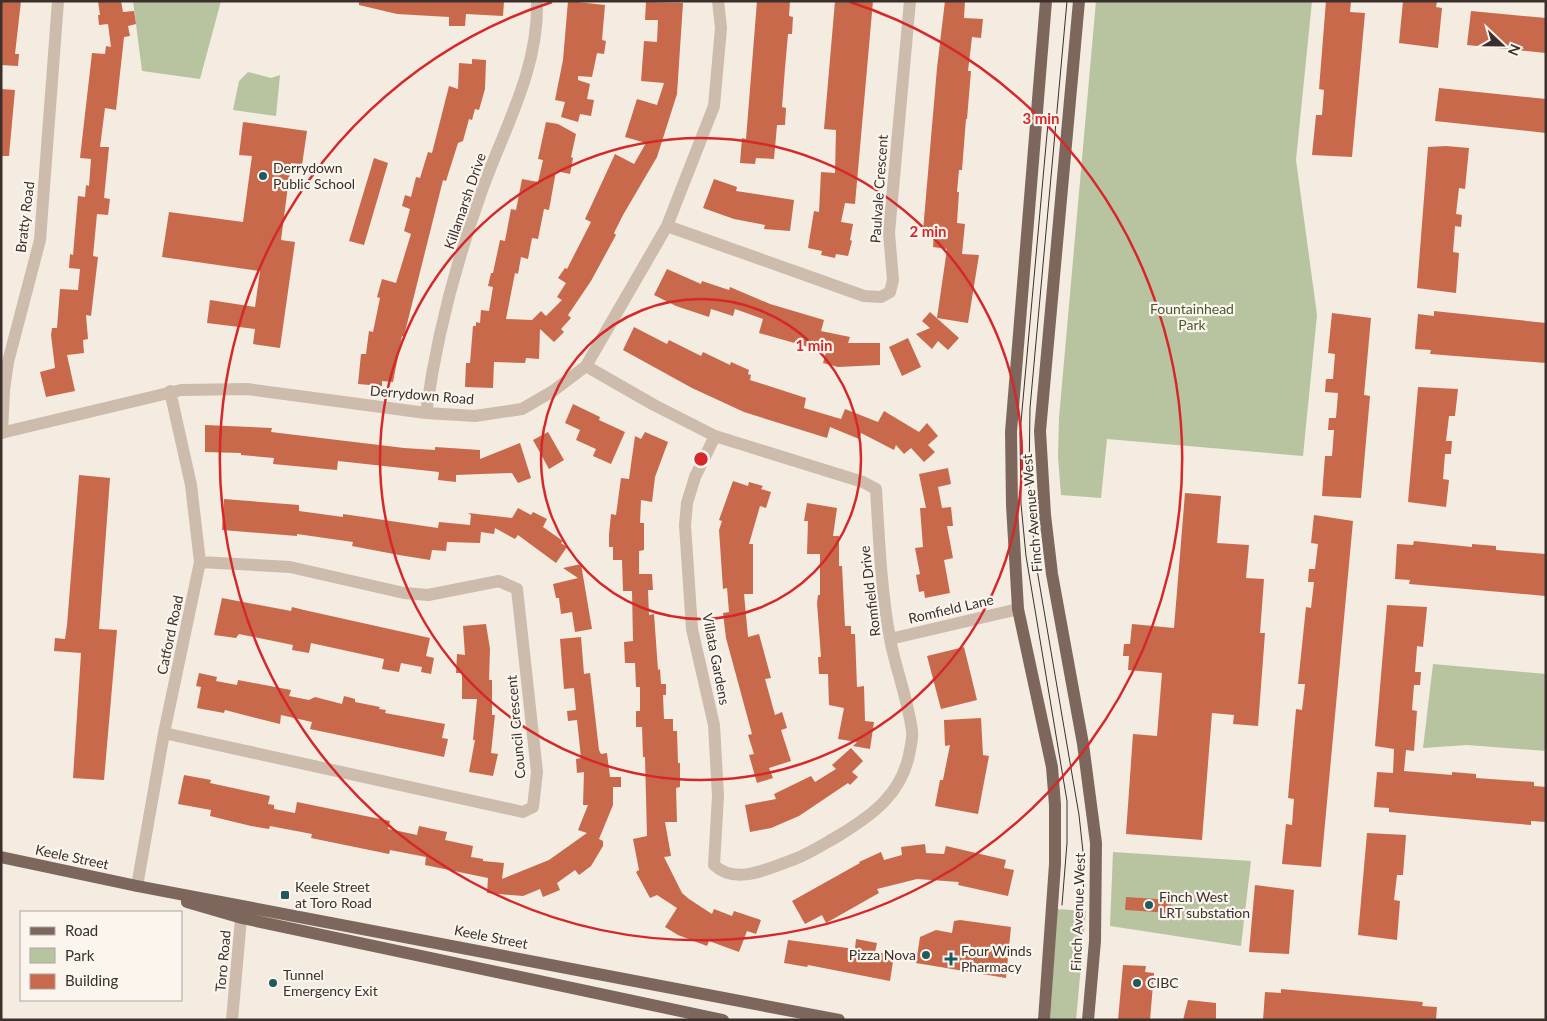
<svg xmlns="http://www.w3.org/2000/svg" width="1547" height="1021" font-family="Lato,sans-serif">
<rect width="100%" height="100%" fill="#f4ebe1"/>
<path fill="#b8c4a0" d="M133,1H221L200,79L142,71Z
M1096,1H1312L1296,160L1317,315L1303,456L1107,439L1101,498L1061,495L1058,457L1059,418Z
M248,72L271,78L280,75L276,116L233,110L239,81Z
M1433,664L1546,674V751L1467,745L1423,748Z
M1113,852L1251,861L1241,946L1110,926Z
M1057,909L1086,911L1076,1020H1050Z"/>
<path fill="#c8694b" d="M1,1H21L15,54H19L18,66L1,65Z
M98,1H121L123,12L134,11L136,24L128,26L130,36L124,37L116,110L105,108L100,147H109L104,198L110,199L108,215L97,214L93,256L98,257L91,316L86,315L88,339L83,340L84,353L67,355L75,391L46,397L40,372L55,368L51,335L52,328H57L60,289L78,290L80,269L69,268L70,254L73,255L78,196L85,197L86,185L89,186L91,159L80,158L92,53L105,54L106,46L111,47L108,24L99,25L98,15H100Z
M359,1H504L503,16L466,14L465,26H449V17L397,14L359,5Z
M568,1L605,5L602,40L606,41L604,54L597,53L592,77L578,76V80L590,84L587,99L594,100L591,116L580,114L578,122L561,117L565,102L555,100L563,60Z
M757,1H790L789,16L793,17L792,34H788L785,68L782,107L786,108L785,125H777L774,159L756,158L755,164L740,163L742,138L746,139Z
M835,1H873L855,204L845,203L841,222L853,224L850,240L852,241L848,256L836,254L835,258L821,255L822,251L808,248L814,211L819,212L821,172L835,173L836,130L824,129Z
M945,1H965L964,18L983,19L981,38L972,37L968,71H971L967,119H966L962,170H959L957,192H959L957,223L965,224L962,254L979,255L968,323L937,318L947,249L933,247L934,232L923,231L937,68Z
M1326,1H1351L1350,12L1365,13L1352,157L1312,155L1316,115H1322L1324,90L1319,89Z
M1403,1H1437L1436,7L1442,8L1438,48L1399,43Z
M646,2L683,3L677,94L657,157L623,215L614,233L616,235L591,281L568,315L571,318L561,329L564,332L554,342L540,329L539,359L526,358L525,363L494,362L493,388L465,387L466,363H470L473,326H476V322L480,323L481,310L489,311L493,287L488,286L491,273H493L500,240L505,241L511,209L516,210L522,179L538,182L543,160L538,159L546,122L558,124L576,134L571,157L573,158L570,174L556,171L549,210L544,209L538,239L532,238L528,259L521,257L518,274L515,273L506,319L532,320L541,311L546,316L562,300L557,297L566,283L558,278L565,268L567,269L591,222L585,219L615,154L634,164L646,143L625,137L637,99L657,105L664,83L641,81L644,41L657,42L658,20H645Z
M1471,11L1546,18V53L1467,45Z
M472,59L486,60L485,89L479,110L475,109L472,120L469,119L463,141L458,143L446,181L443,180L404,336H402L393,382L382,381V386L358,384L361,354H366L369,331L373,332L380,298L377,297L382,279L396,283L411,234L404,231L410,209L402,206L405,195L411,197L416,177L420,178L428,152L432,153L449,86L458,89L459,63L472,64Z
M1439,88L1546,99V133L1435,121Z
M1,89L15,90L9,156H1Z
M243,122L307,131L302,165L291,163L281,240L295,242L280,348L253,344L255,329L207,323L210,300L255,307L260,271L162,257L169,212L243,222L252,156L239,155Z
M1446,146L1469,148L1465,189L1459,188L1456,214L1462,215L1461,227L1455,226L1453,252L1459,253L1456,293L1417,288L1428,147Z
M374,158L388,163L364,245L349,241Z
M714,179L737,187L736,191L794,200L790,231L764,229L765,225L734,219L703,208Z
M667,269L701,284L702,281L729,290L730,287L770,304L824,320L821,331L850,337L848,343H880V365L838,367L823,363L826,352L759,333L763,319L735,309L733,316L711,309L709,317L676,306L654,295Z
M1434,311L1546,323V363L1430,354L1431,350L1415,349L1418,314L1434,316Z
M930,312L959,338L948,350L938,341L932,349L916,334L930,328L922,321Z
M1332,313L1371,318L1364,395L1370,396L1361,498L1322,496L1325,456H1332L1334,430H1328L1329,418H1336L1338,393L1325,392L1326,379H1333L1335,354L1328,353Z
M634,327L667,344L669,340L701,356L703,352L730,365L731,362L749,370L748,374L751,375L750,380L806,398L804,408L841,419L845,409L878,422L884,411L919,432L927,423L938,436L928,445L935,452L924,462L911,448L904,454L896,445L894,450L861,433L859,439L830,427L827,438L744,412L692,388L623,350Z
M908,338L921,367L902,376L889,347Z
M1418,387L1458,389L1455,416H1449L1446,441H1452L1451,454H1445L1443,479L1449,480L1446,507L1408,502Z
M573,404L600,417L599,420L625,432L611,464L593,456L596,449L576,440L580,430L565,423Z
M205,425L272,428L271,432L404,448L435,450V447L480,450V459L520,443L531,478L518,483L512,473L481,474L456,475V482L438,480L439,472L338,461L337,470L273,464L274,458L241,455V453L205,452Z
M548,432L564,460L549,469L533,440Z
M645,432L668,442L655,477L652,502L641,500L640,523H644V550L639,551V574H652L653,590H648L649,615L654,614L658,670L660,669L661,684H666V695H663L664,719H673V731H677L678,763H680V787L676,788L677,822H665L671,856L664,857L682,893L689,899L712,914L714,909L732,916L734,911L761,920L756,934L747,931L739,952L709,941L707,946L678,935L665,927L677,908L657,895L650,898L636,872L639,870L633,839L647,836L645,757H643L642,727H636V711H640V687H636L635,663H625L624,642L633,641L632,591H623L622,560H613V547H609V535L611,514L616,515L621,478L629,479L635,436L641,439Z
M948,468L951,484L938,487L942,508L951,507L953,526H947L953,558L944,560L950,593L925,598L924,591L919,592L916,575L920,574L915,548L923,547L920,508H926L919,474Z
M79,475L110,478L99,629L117,630L104,780L73,778L81,653L54,651L55,638L65,639L67,625Z
M733,481L748,486L749,482L763,486L761,489L771,492L766,508L760,506L749,544H753V594H744L748,637L759,634L771,678L765,679L775,715L782,712L787,728L781,730L791,761L769,768L773,778L757,783L749,755L754,754L748,735L752,734L726,638L723,613L729,612L727,588L723,589L719,530L722,521L719,520Z
M1185,493L1221,496L1217,543L1249,545L1246,578L1264,579L1260,633H1265L1258,726L1233,724L1234,715L1212,713L1202,840L1126,834L1133,734L1157,736L1162,673L1128,670L1129,656H1123L1124,644H1130L1132,624L1174,628Z
M224,499L299,505V511L343,517V514L438,528L439,522L470,525L471,515L468,513L512,518L518,508L531,515L533,512L547,519L543,527L563,541L561,543L567,547L556,563L518,535L515,539L495,528L494,534L481,532L480,543L447,542L446,551L432,550L430,560L399,555L352,546L353,542L297,534V536L222,530Z
M807,503L837,508L833,536H839V566H842L845,626H851V634H855L857,687L864,686L865,721L874,722L870,749L853,746L857,742L838,739L844,708L829,705L828,674H819L818,657H821L817,603L818,595H820V554H807L808,521H804Z
M1314,515L1353,521L1321,867L1282,864L1286,824L1292,825L1294,799L1288,798L1296,709L1302,710L1305,684H1298L1306,607L1311,608L1314,582H1308L1309,569H1315L1318,544L1311,543Z
M1414,541L1472,547V544L1496,546V550L1546,554V596L1409,584L1410,580L1395,579L1397,544L1413,545Z
M581,564L592,629L575,632L572,612L561,614L559,598H556L553,584L578,578L563,568Z
M222,598L291,611L292,607L304,610L430,638L426,656L434,658L431,674L421,672L422,667L401,663L399,672L382,669L384,659L311,643L309,653L292,650L293,645L239,634L236,638L214,635Z
M1387,605L1427,607L1423,647L1417,646L1415,672H1421L1420,685H1414L1412,710L1417,711L1414,751L1406,750L1404,771L1452,775V772L1476,774V778L1534,782V786L1546,787V822L1531,821V825L1508,823L1389,812V808L1374,807L1377,772L1393,773L1394,749L1375,746Z
M486,624L490,649L489,680H492V715H495L491,753L498,754L493,776L469,772L475,740H473L477,699H462V673H456L457,654L465,655L463,626Z
M581,637L584,674L590,673L599,750L601,754L607,753L610,777H621V787H613V805L599,839L603,841V846L591,866L579,875L575,870L557,883L560,890L543,897L540,889L523,896L487,893L488,878L425,865L426,857L390,850L389,854L311,838L312,834L270,826L269,829L251,826L210,816L211,810L178,804L184,775L211,780L210,783L270,796L268,804L274,805V809L295,813L297,802L390,821L388,829L394,830L417,835L419,826L447,832L445,840L473,846L471,857L483,859V861L504,863L502,879L549,860L587,833L578,830L588,805H583L584,772L577,773L576,759L581,758L577,720L568,721L567,711L576,710L574,688L564,689L560,639Z
M964,647L977,700L941,709L927,656Z
M199,673L217,677L216,681L237,685L238,680L291,690L289,696L309,700L315,697L342,704L344,696L355,699V702L380,707L379,709L386,710L385,713L445,724L442,738L448,739L444,757L310,729L312,722L281,715L280,724L225,710L224,713L197,708L201,687L196,686Z
M981,718L983,755L989,756L978,814L935,806L940,780H943L950,745L945,746L944,720Z
M851,748L863,761L852,772L858,777L850,785L848,783L799,816L771,828L750,832L745,805L776,799L774,794L811,776L815,782L836,769L832,765Z
M1367,833L1406,835L1403,875H1397L1394,900L1400,901L1397,940L1358,935Z
M925,844L926,853L944,854L946,846L1006,860L1004,868L1014,870L1008,896L958,885L959,882L917,879L877,889L879,893L826,923L822,915L805,924L792,901L860,863L859,862L881,852L884,860L902,855L901,847Z
M1255,885L1294,890L1289,954L1249,952Z
M1126,897L1172,900L1171,913L1125,910Z
M960,920L1011,927L1006,978L916,963L920,937L936,930L952,933L954,921Z
M856,939L877,943L875,952L894,955L890,981L808,965L807,967L784,963L788,940L855,949Z
M1123,965L1146,966L1145,972L1154,973L1150,1020H1118Z
M1281,989L1423,1002L1422,1006L1437,1007L1436,1020H1263L1265,992L1281,993Z
M1188,1000L1216,1003V1020H1183Z"/>
<g fill="none" stroke-linecap="round" stroke-linejoin="round">
<path stroke="#cdbbac" stroke-width="12" d="M667,226L864,296L881,297L890,292L893,280L889,233L910,1
M586,366L654,405L715,436L863,482L876,489C879,539 881,590 890,639C896,670 908,700 912,731C913,737 911,744 910,750C903,793 873,815 838,836C824,844 810,853 795,859C769,868 736,886 714,865L718,796L714,725L692,629L685,525L687,503L695,477L715,436
M426,413C436,339 455,266 480,196C502,132 539,71 537,1
M1,433L181,390L247,389L426,413L475,416L522,409L553,391L586,366L667,226L714,106L721,28L718,1
M2,433L4,390L8,362L40,240L58,1
M890,639L1018,609
M164,733L523,812L533,807L537,772L517,589L499,581L428,595L404,593L290,567L200,562
M137,886L164,733L200,562L191,485L170,391
M232,1020L242,907"/>
<path stroke="#7d675c" stroke-width="12" d="M1079,1L1040,431L1045,515L1052,574L1083,744L1096,843L1095,941L1088,1020
M1,857L137,886L839,1020
M187,902L242,918L723,1020
M1044,1020L1055,864V805L1052,767L1018,609L1012,505L1011,432L1046,1"/>
<path stroke="#3b302b" stroke-width="1" d="M1067,1L1030,408L1029,479L1035,558L1079,815L1084,861L1083,906
M1048,123L1020,433L1021,504L1026,556L1067,801V843L1062,905"/>
</g>
<g fill="none" stroke="#d62828" stroke-width="2.5">
<circle cx="701" cy="459" r="160"/>
<circle cx="701" cy="459" r="321"/>
<path d="M850 2A481 481 0 1 1 552 2"/>
</g>
<g fill="#1f5a5e" stroke="#fbf5ee" stroke-width="2">
<circle cx="263" cy="176" r="5"/>
<rect x="280" y="890" width="10" height="10" rx="2.5"/>
<circle cx="1149" cy="905" r="5"/>
<circle cx="926" cy="955" r="5"/>
<path d="M948.5 951.5h5v5h5v5h-5v5h-5v-5h-5v-5h5z"/>
<circle cx="273" cy="983" r="5"/>
<circle cx="1137" cy="983" r="5"/>
</g>
<g text-anchor="middle" stroke-width="4.5" stroke-linejoin="round" paint-order="stroke">
<g font-size="14" fill="#3b302b" stroke="#fbf5ee" text-anchor="start">
<text x="273" y="173">Derrydown<tspan x="273" dy="16">Public School</tspan></text>
<text x="295" y="892">Keele Street<tspan x="295" dy="16">at Toro Road</tspan></text>
<text x="1159" y="902">Finch West<tspan x="1159" dy="16">LRT substation</tspan></text>
<text x="961" y="956">Four Winds<tspan x="961" dy="16">Pharmacy</tspan></text>
<text x="916" y="960" text-anchor="end">Pizza Nova</text>
<text x="283" y="980">Tunnel<tspan x="283" dy="16">Emergency Exit</tspan></text>
<text x="1147" y="988">CIBC</text>
</g>
<g font-size="14" fill="#3b302b" stroke="#fbf5ee">
<text transform="translate(879 189) rotate(-86)" y="5">Paulvale Crescent</text>
<text transform="translate(465 201) rotate(-71)" y="5">Killamarsh Drive</text>
<text transform="translate(25 217) rotate(-83)" y="5">Bratty Road</text>
<text transform="translate(422 395) rotate(5)" y="5">Derrydown Road</text>
<text transform="translate(1032 513) rotate(-95)" y="5">Finch Avenue West</text>
<text transform="translate(870 591) rotate(-97)" y="5">Romfield Drive</text>
<text transform="translate(951 609) rotate(-13)" y="5">Romfield Lane</text>
<text transform="translate(170 635) rotate(-78)" y="5">Catford Road</text>
<text transform="translate(716 659) rotate(79)" y="5">Villata Gardens</text>
<text transform="translate(516 727) rotate(-95)" y="5">Council Crescent</text>
<text transform="translate(72 857) rotate(12)" y="5">Keele Street</text>
<text transform="translate(1078 912) rotate(-88)" y="5">Finch Avenue West</text>
<text transform="translate(491 937) rotate(11)" y="5">Keele Street</text>
<text transform="translate(223 961) rotate(-85)" y="5">Toro Road</text>
</g>
<g font-size="14" fill="#4a5a2e" stroke="#fbf5ee">
<text x="1192" y="314">Fountainhead<tspan x="1192" dy="16">Park</tspan></text>
</g>
</g>
<circle cx="701" cy="459" r="8" fill="#d62828" stroke="#fbf5ee" stroke-width="2.5"/>
<g font-size="15" text-anchor="middle" font-weight="bold" fill="#d62828" stroke="#fbf5ee" stroke-width="4.5" stroke-linejoin="round" paint-order="stroke">
<text x="1041" y="124">3 min</text>
<text x="928" y="237">2 min</text>
<text x="814" y="351">1 min</text>
</g>
<rect width="1547" height="1021" fill="none" stroke="#3b302b" stroke-width="5"/>
<rect x="20" y="911" width="162" height="90" fill="#fbf5ee" stroke="#aea6a0"/>
<rect x="30" y="927" width="25" height="8" fill="#7d675c" stroke="#aea6a0"/>
<text x="65" y="936" font-size="15" fill="#3b302b">Road</text>
<rect x="30" y="948" width="25" height="15" fill="#b8c4a0" stroke="#aea6a0"/>
<text x="65" y="961" font-size="15" fill="#3b302b">Park</text>
<rect x="30" y="974" width="25" height="15" fill="#c8694b" stroke="#aea6a0"/>
<text x="65" y="986" font-size="15" fill="#3b302b">Building</text>
<g transform="translate(1502 45) rotate(112)" stroke="#fbf5ee" stroke-width="4" paint-order="stroke">
<path d="M0-4L9 19L0 12L-9 19Z" fill="#3b302b"/>
<text y="-8" font-size="14" font-weight="bold" text-anchor="middle" fill="#3b302b">N</text>
</g>
</svg>
